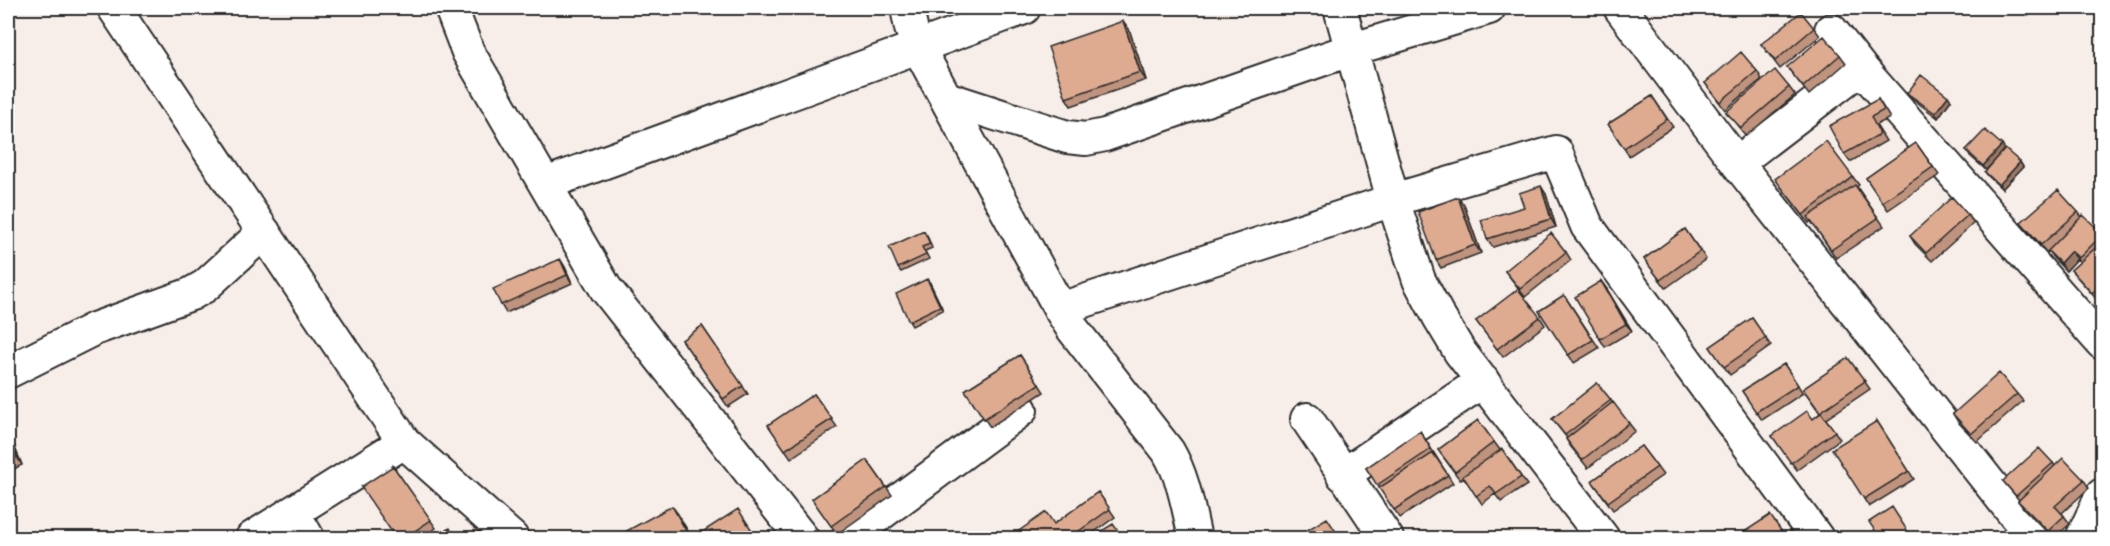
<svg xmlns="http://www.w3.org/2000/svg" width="2110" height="546" font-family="'Indie Flower',sans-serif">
<rect width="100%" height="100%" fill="#f8eee9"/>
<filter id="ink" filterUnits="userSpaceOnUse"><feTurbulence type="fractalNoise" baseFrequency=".0167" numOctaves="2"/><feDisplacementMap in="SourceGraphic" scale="12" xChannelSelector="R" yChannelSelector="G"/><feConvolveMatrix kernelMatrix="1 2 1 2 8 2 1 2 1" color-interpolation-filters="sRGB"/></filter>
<g filter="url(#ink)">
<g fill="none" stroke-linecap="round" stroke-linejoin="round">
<defs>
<path id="street" d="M114,8L404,442L512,538
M451,8L468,52L606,289L802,538
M907,8L911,28L918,47L1060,309L1072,328L1168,451C1184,478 1188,508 1195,538
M1340,8L1393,200L1419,280L1439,317L1460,352L1603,538
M1620,8L1737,163L2033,538
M1831,30L1861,68L2102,343
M946,98L1067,137L1086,139L1105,135L1350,50L1489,8
M1737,163L1861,68
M545,184L1024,8
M1060,309L1393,200L1556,152L1587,226L1817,538
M8,372L94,329L191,294L205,286L264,232
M1307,419L1387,538
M1343,475L1483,381
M293,512L308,538
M252,538L404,442
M848,538L1021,410
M2082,538L2102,495"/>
</defs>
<use href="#street" stroke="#2b2b2b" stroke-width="36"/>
<use href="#street" stroke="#fff" stroke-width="32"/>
</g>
<path fill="#bf937d" stroke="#2b2b2b" stroke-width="1.5" d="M1123,21L1129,29L1146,80L1071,106L1066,98Z
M1814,28L1820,36L1780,69L1761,44Z
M1840,55L1846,63L1809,95L1787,67Z
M1757,71L1762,79L1725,110L1705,83Z
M1789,87L1795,95L1746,136L1726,112Z
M1907,93L1951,100L1938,118L1910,97Z
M1652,96L1673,127L1629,156L1608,124Z
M1878,99L1890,118L1876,125L1886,141L1850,162L1844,154Z
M1916,143L1939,175L1888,210L1866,178Z
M1966,150H2005L2020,162L2023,167L2002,189L1988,176L1985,172L1986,170L1969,155Z
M1853,177L1859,185L1857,187L1884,226L1836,258L1811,221L1809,223L1781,187Z
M1546,194L1556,227L1493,247L1487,239L1524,207Z
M1464,205L1481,253L1441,268L1436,260Z
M2078,212L2082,217L2103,234V296L2098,301L2077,277L2071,270L2080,262L2077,259L2066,271L2054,259L2048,251L2050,250L2047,253L2027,230L2021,222Z
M1968,215L1974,223L1932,261L1915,244L1910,236Z
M1685,229L1706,259L1666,288L1644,259Z
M927,235L932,248L925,251L929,259L901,272L898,268Z
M1566,252L1571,260L1525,297L1505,271Z
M560,259L565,267L572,283L506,313L501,305Z
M1601,281L1632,331L1605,347L1600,339Z
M930,283L943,310L912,326L909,321Z
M1564,295L1599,348L1574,363L1539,311Z
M1540,317L1545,325L1503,357L1476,321Z
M1752,318L1771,346L1730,375L1710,347Z
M702,326L748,394L728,407L682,340Z
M1020,355L1044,392L990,427L965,390Z
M1848,358L1870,389L1826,419L1840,439L1797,470L1772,436L1813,419L1820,413L1803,389Z
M1784,364L1803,393L1762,420L1742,391Z
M1597,383L1635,431L1588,468L1571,447L1566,439L1567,438L1552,419Z
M814,394L837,427L791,458L768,425Z
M2017,394L2023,401L1977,442L1958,422L1953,414Z
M1478,420L1500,450L1502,449L1527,485L1501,502L1495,494L1482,504L1464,477L1460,480L1438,450Z
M1877,421L1914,479L1869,507L1864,499Z
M8,431L22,465L8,472Z
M1420,431L1453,483L1400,518L1366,468Z
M1641,446L1663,475L1613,510L1592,481Z
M867,460L892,495L837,534L812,499Z
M2053,463L2055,466L2084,480L2089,488L2062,513L2070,524L2054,538H2053L2024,509L2018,501L2019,500L2003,481Z
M393,466L436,528L422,538H396Z
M1098,492L1115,517L1086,538H1009L1054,524Z"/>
<path fill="#9b7866" stroke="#2b2b2b" stroke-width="1.5" d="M1123,21L1129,29L1146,80L1140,72Z
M1948,96L1951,100L1938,118L1935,113Z
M2002,145L2005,150L1986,170L1983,166Z
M2020,162L2023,167L2002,189L1999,185Z
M1541,186L1546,194L1556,227L1551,219Z
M1458,197L1464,205L1481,253L1475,245Z
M2071,251L2077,259L2066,271L2060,263Z
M560,259L565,267L572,283L567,275Z
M927,279L930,283L943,310L940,306Z
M1601,281L1607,289L1632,331L1626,324Z
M8,431L22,465L17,457L8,436Z
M672,506L678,514L692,538H690Z"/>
<path fill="#deab91" stroke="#2b2b2b" stroke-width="1.5" d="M1801,12L1814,28L1775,61L1761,44Z
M1123,21L1140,72L1066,98L1048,47Z
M1824,36L1840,55L1803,87L1787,67Z
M1741,52L1757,71L1720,102L1705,83Z
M1775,70L1789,87L1741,128L1726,112Z
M1921,75L1948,96L1935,113L1907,93Z
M1652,96L1667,119L1624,148L1608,124Z
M1878,99L1884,110L1871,117L1880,134L1844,154L1829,126Z
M1985,130L2002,145L1983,166L1966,150Z
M1826,141L1853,177L1803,215L1775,179Z
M1916,143L1933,167L1882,202L1866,178Z
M2005,149L2020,162L1999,185L1985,172Z
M1855,185L1878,218L1831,250L1808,217Z
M1541,186L1551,219L1487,239L1481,220L1524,207L1519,193Z
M2058,190L2078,212L2041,245L2021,222Z
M1458,197L1475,245L1436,260L1418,212Z
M1952,197L1968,215L1926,253L1910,236Z
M2083,215L2103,234L2079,258L2071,251L2060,263L2048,251Z
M1685,229L1700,251L1660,280L1644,259Z
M924,231L930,244L922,247L926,255L898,268L889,247Z
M1551,233L1566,252L1520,289L1505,271Z
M2103,241V283L2092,293L2071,270Z
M560,259L567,275L501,305L493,289Z
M927,279L940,306L909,321L896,294Z
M1601,281L1626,324L1600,339L1575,297Z
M1518,289L1540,317L1497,349L1476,321Z
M1564,295L1593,340L1568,355L1539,311Z
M1752,318L1766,338L1724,367L1710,347Z
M702,326L743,386L723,399L682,340Z
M1020,355L1039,384L984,419L965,390Z
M1848,358L1865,381L1820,412L1803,389Z
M1784,364L1798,385L1756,412L1742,391Z
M1999,373L2017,394L1971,434L1953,414Z
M1597,383L1611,400L1565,435L1552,419Z
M814,394L832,419L785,450L768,425Z
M1613,402L1629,423L1582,460L1566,439Z
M1807,411L1813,419L1821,413L1835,431L1791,463L1772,436Z
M1478,420L1494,442L1455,472L1438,450Z
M1877,421L1909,471L1864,499L1832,449Z
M1420,431L1431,449L1377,485L1366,468Z
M8,436L17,457L8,462Z
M1641,446L1657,467L1608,502L1592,481Z
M2039,448L2053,463L2016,496L2003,481Z
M1502,449L1521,477L1496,494L1490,486L1476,496L1463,476Z
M1433,453L1448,475L1394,510L1379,488Z
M2063,458L2084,480L2055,506L2064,516L2048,531L2018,501Z
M867,460L886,487L831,526L812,499Z
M393,466L431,520L404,538H396L361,487Z
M1098,492L1110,509L1069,538H1009L1046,512L1054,524Z
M672,506L690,538H614Z
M1892,507L1912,538H1880L1869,522Z
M738,509L757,538H693Z
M2103,512V525L2097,523Z
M1770,515L1785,536L1782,538H1735Z
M1327,518L1340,538H1294Z
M1113,524L1123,538H1090Z
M450,528L455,538H430Z"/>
</g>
<rect width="2110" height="546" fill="none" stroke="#fff" stroke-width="30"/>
<rect x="15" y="15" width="2080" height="516" fill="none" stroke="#2b2b2b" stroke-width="2" filter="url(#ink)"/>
</svg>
